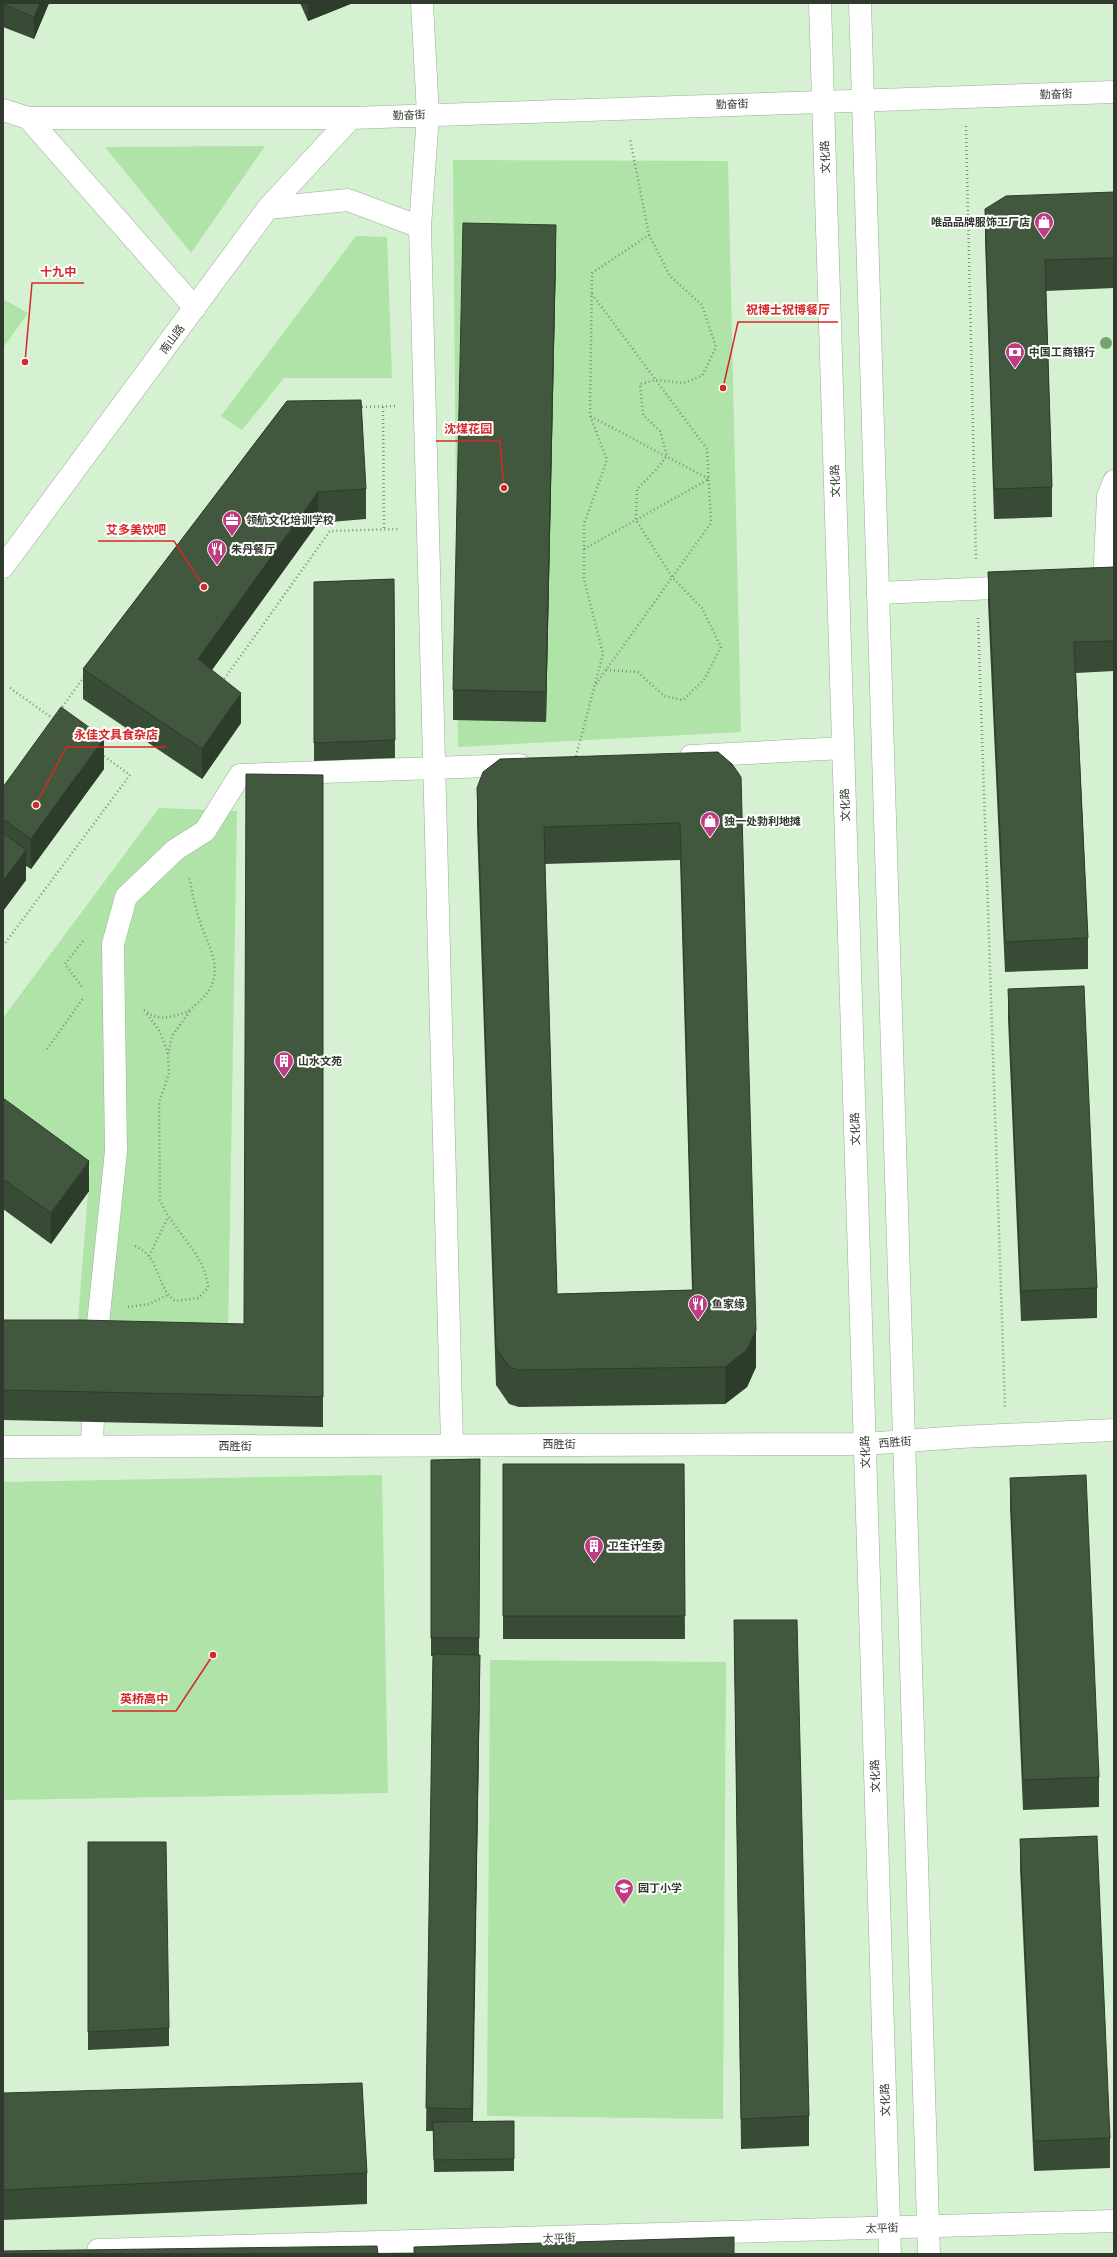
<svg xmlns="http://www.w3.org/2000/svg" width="1117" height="2257" font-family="Signika,'Noto Sans SC',sans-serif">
<rect width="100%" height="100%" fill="#d6f0d2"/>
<path fill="#afe3a8" d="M265,146L191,253L105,147Z
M453,160L728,161L741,732L458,747Z
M356,236L387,237L392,378H284L242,430L221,416Z
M3,299L28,313L3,348Z
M159,808L237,811L228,1334L77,1333L90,1166L3,1099V1018Z
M382,1475L388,1793L3,1800V1482Z
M490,1660L726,1662L723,2119L487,2116Z"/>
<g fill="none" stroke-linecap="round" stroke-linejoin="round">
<defs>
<path id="minor" d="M422,3L428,115L420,227L452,1444
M3,110L28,118H351L1114,92
M28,118L195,308
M268,208L348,200L420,227
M3,567L268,208L351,118
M1104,584L1108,496L1114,481
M878,593L1019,587
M691,756L843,748
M96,1343L116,1151L113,944L126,897L175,850L205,831L240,775L520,765
M92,1446L93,1417
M3,1447L865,1444L960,1437L1114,1430
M98,2250L1114,2221"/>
<path id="major" d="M820,3L890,2254
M860,3L929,2254"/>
</defs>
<use href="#minor" stroke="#97b094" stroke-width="23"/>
<use href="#major" stroke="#97b094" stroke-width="23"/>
<path stroke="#7f917c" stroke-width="2.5" stroke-dasharray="1 3" stroke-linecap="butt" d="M966,126L976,559
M592,294L707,449L711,523L596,684
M358,407L395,406
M383,407L384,529
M584,549L709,479L590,416
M978,618L1005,1407
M606,670L638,672L664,696L683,700L704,680L721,647L702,608L672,577L636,520L637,489L655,471L667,456L660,431L643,415L640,384L656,380L683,383L702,376L716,347L702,305L670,276L649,235
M222,682L330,531L398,529
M10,688L55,720
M60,710L84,677
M575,760L603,654L584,579V524L607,460L590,415L592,273L649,235L630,139
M83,941L65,964L83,988
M3,946L130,775L101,754
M144,1010C158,1021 168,1018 184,1013C191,1010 195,1005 201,1000C229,972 207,946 198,916C194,903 192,889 189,876
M147,1014L159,1030L168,1053
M47,1049L84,997
M135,1246C161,1257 155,1286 175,1301L198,1298L208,1288C206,1253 172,1231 160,1200L159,1102L169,1074L168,1054L172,1036L190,1011
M149,1256L168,1217
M128,1307L149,1304L168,1295"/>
<use href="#minor" stroke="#fff" stroke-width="22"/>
<use href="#major" stroke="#fff" stroke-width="22"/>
</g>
<circle fill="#72a46d" cx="1106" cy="343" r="6"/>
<path fill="#384b35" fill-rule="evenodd" d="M3,3H49L34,39L3,27Z
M300,3H353L308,21Z
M1114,192V288L1046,291L1052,487V517L994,519L985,239V209Z
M556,255L546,722L453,720V690Z
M287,401L366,489V519L318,523L212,670L241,723L202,779L83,699V669Z
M1114,567V671L1076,673L1088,938V969L1005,972L988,603V572Z
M394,579L395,758L314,761V582Z
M718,752L756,1367L747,1387L725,1404L519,1407L509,1404L496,1385L477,825V788ZM680,860L692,1290L557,1294L545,864Z
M104,769L31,869L26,866V880L3,911V787Z
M323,775V1427L3,1420V1320L244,1324Z
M1008,989L1097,1288V1318L1021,1321L1008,1019Z
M3,1098L89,1191L51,1244L3,1209Z
M480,1459L479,1655L480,1678L473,2121H514V2171L434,2172L433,2131H426L433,1656H431V1460Z
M503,1464H684L685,1639H503Z
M1010,1478L1099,1777V1807L1023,1810L1010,1508Z
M734,1620L809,2116V2146L741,2149Z
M1020,1839L1110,2138V2168L1034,2171L1020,1869Z
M88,1842L169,2028V2046L88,2050Z
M3,2093L367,2173V2204L3,2220Z"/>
<path fill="#2e3d2b" d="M40,3H49L34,39V17Z
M309,3H353L308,21V4Z
M556,225V255L546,722V692Z
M318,492V523L198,689V659Z
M241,693V723L202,779V749Z
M104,738V769L31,869V839Z
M26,850V880L3,911V881Z
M89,1161V1191L51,1244V1213Z
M756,1330V1367L747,1387L725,1404V1367Z
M480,1655V1678L472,2132V2109Z"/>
<path fill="#41573e" stroke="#2e3d2b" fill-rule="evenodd" d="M3,3H40L34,17L3,4Z
M1114,192V258L1045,260L1052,487L994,489L985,209L1006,196Z
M463,223L556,225L546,692L453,690Z
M361,400L366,489L318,492L198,659L241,693L202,749L83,669L287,401Z
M1114,567V641L1074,642L1088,938L1005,942L988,572Z
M394,579L395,740L314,743V582Z
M61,707L104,738L31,839L3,819V787Z
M718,752L732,764L741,777L756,1330L747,1350L725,1367L519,1370L509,1367L496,1348L477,788L483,772L500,759ZM680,823L693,1290L557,1294L544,827Z
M246,774L323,775V1397L3,1390V1320H81L244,1324Z
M3,833L26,850L3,881Z
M1084,986L1097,1288L1021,1291L1008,989Z
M3,1098L89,1161L51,1213L3,1179Z
M480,1459L479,1638H431V1460Z
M503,1464H684L685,1616H503Z
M1086,1475L1099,1777L1023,1780L1010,1478Z
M734,1620H797L809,2116L741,2119Z
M433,1654L480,1655L472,2109L426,2108Z
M1097,1836L1110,2138L1034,2141L1020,1839Z
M88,1842H166L169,2028L88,2032Z
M362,2083L367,2173L3,2190V2093Z
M514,2121V2159L434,2160L433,2122Z
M734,2237V2254H414V2247Z
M377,2246L378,2254H3V2251Z"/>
<defs>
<symbol id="shop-pin" viewBox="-11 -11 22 30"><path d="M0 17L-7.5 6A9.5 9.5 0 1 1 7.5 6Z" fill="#c03c82" stroke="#fff"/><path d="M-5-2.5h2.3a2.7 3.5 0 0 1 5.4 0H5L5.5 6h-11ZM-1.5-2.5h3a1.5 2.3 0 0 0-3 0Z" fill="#fff"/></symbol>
<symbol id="bank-pin" viewBox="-11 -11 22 30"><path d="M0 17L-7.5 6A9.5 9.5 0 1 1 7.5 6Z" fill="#c03c82" stroke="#fff"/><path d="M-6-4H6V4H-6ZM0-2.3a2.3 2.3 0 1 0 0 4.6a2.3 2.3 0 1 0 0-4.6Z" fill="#fff"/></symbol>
<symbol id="office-pin" viewBox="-11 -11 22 30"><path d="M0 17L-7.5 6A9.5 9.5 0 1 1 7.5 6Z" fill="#c03c82" stroke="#fff"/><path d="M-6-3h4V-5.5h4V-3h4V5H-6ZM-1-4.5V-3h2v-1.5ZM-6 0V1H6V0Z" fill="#fff"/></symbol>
<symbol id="restaurant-pin" viewBox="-11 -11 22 30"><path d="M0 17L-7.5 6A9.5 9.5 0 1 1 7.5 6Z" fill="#c03c82" stroke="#fff"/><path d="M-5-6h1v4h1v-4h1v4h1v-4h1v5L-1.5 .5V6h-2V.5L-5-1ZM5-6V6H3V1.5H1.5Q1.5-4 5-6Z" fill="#fff"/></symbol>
<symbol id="building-pin" viewBox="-11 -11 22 30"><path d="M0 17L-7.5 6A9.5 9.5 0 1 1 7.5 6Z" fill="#c03c82" stroke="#fff"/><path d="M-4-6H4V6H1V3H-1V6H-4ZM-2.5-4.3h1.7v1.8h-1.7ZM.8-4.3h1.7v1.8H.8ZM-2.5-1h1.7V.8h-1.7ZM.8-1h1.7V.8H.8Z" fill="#fff"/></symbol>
<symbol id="school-pin" viewBox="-11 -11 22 30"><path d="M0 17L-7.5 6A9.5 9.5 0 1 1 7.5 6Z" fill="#c03c82" stroke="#fff"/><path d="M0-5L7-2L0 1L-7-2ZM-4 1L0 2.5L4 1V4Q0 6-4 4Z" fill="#fff"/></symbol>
</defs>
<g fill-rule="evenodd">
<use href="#shop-pin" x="1033" y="211" width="22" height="30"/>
<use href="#bank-pin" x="1004" y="341" width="22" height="30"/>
<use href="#office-pin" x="221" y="509" width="22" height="30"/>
<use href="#restaurant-pin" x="206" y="538" width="22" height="30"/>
<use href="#shop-pin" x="699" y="810" width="22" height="30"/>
<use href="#building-pin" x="273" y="1050" width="22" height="30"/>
<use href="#restaurant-pin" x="687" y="1293" width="22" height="30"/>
<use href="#building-pin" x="583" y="1535" width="22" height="30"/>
<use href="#school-pin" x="613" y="1877" width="22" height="30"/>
</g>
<g text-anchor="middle" stroke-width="4" stroke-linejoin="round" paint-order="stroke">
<g font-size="11" fill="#303a2e" stroke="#fff">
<text transform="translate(1056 94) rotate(-2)" y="4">勤奋街</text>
<text transform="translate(732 104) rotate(-2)" y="4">勤奋街</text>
<text transform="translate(409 115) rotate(-2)" y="4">勤奋街</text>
<text transform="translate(825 157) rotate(-92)" y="4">文化路</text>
<text transform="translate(172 339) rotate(-54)" y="4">南山路</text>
<text transform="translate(835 481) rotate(-92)" y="4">文化路</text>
<text transform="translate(845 805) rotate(-92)" y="4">文化路</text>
<text transform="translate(855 1129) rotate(-92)" y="4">文化路</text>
<text transform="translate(895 1442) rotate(-4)" y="4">西胜街</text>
<text x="559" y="1448">西胜街</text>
<text x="235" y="1450">西胜街</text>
<text transform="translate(865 1452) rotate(-92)" y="4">文化路</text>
<text transform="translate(875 1776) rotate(-92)" y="4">文化路</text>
<text transform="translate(885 2100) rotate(-92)" y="4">文化路</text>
<text transform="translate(882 2228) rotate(-2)" y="4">太平街</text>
<text transform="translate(559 2238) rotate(-2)" y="4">太平街</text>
</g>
<g font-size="11" font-weight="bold" fill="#303a2e" stroke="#fff" text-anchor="start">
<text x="1030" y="226" text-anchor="end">唯品品牌服饰工厂店</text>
<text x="1029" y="356">中国工商银行</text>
<text x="246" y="524">领航文化培训学校</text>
<text x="231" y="553">朱丹餐厅</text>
<text x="724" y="825">独一处勃利地摊</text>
<text x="298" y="1065">山水文苑</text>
<text x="712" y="1308">鱼家缘</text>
<text x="608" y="1550">卫生计生委</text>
<text x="638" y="1892">园丁小学</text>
</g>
</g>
<path fill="none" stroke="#d62828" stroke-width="1.5" d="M25 362L32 283H84M723 388L738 322H838M504 488L500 441H436M204 587L174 541H98M36 805L66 747H166M213 1655L176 1711H112"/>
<g fill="#d62828" stroke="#fff" stroke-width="1.5">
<circle cx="25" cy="362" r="4"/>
<circle cx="723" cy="388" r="4"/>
<circle cx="504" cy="488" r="4"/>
<circle cx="204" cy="587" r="4"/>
<circle cx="36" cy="805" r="4"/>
<circle cx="213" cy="1655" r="4"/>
</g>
<g font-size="12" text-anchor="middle" font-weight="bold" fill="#d62828" stroke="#fff" stroke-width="4" stroke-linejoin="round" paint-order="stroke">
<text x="58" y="276">十九中</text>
<text x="788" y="314">祝博士祝博餐厅</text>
<text x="468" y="433">沈煤花园</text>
<text x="136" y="534">艾多美饮吧</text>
<text x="116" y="739">永佳文具食杂店</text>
<text x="144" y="1703">英桥高中</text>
</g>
<rect width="1117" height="2257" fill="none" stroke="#303a2e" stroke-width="8"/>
</svg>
